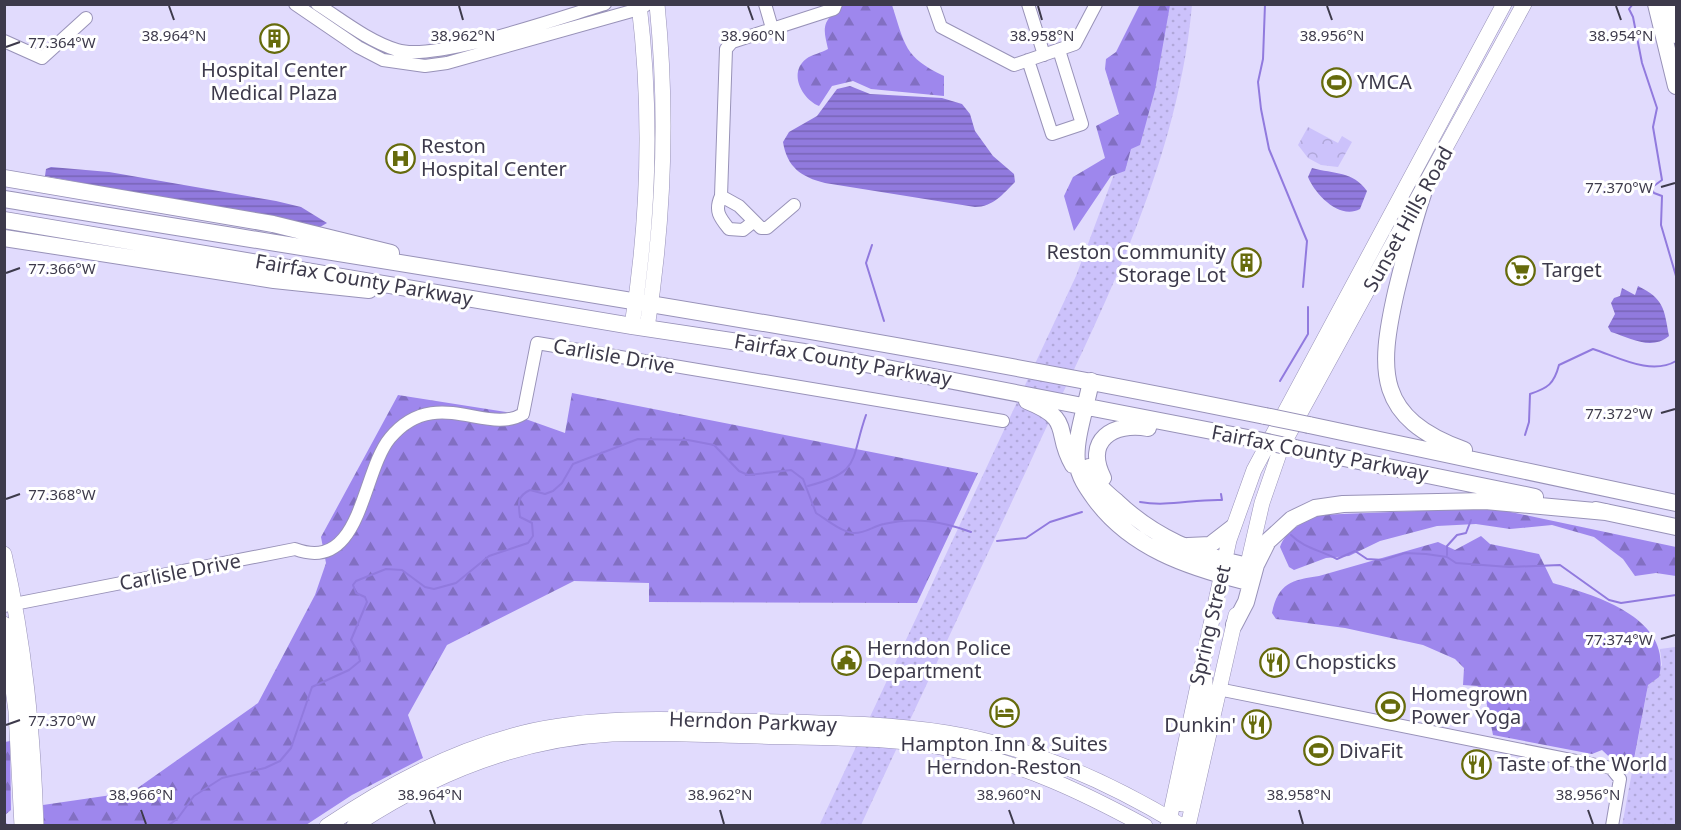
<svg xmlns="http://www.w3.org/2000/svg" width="1681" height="830" font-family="'Noto Sans',sans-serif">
<defs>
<pattern id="grass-dots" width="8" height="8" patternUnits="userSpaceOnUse" patternTransform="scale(1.5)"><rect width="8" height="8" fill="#ccc2fb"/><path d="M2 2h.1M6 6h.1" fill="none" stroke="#b0a7d9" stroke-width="1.8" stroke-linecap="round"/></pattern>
<pattern id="forest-firs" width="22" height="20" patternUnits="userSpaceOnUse" patternTransform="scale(1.5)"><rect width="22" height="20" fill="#9e87ed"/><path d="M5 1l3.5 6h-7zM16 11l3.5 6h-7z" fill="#826fc2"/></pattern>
<pattern id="park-crowns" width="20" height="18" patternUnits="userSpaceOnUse" patternTransform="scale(1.5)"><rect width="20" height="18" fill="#ccc2fb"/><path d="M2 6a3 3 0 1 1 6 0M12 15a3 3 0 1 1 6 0" fill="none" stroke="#b0a7d9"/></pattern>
<pattern id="water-rules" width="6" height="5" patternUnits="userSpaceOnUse" patternTransform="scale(1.5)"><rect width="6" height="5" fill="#917ade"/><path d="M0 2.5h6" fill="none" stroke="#7865b6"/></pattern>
</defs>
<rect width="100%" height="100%" fill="#e1dbfd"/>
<path fill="url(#grass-dots)" d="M1153,5H1192C1178,161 1105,304 1039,443C980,571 920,698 861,825L819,826L1076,276L1122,153Z
M1675,647L1676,825L1622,826L1648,685L1662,665L1660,649Z"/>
<path fill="url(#forest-firs)" d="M1140,4L1170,5L1155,90L1140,145L1131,149L1125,171L1111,176L1074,231L1064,196L1073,177L1105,158L1096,126L1119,114L1105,69L1106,59L1116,52Z
M832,5H892C905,45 904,57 944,76V96L871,89L853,81L832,86L819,106C802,99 788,73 806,59C812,54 822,53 828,49C825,35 821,25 832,15Z
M572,393L978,473L917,603L649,602V583L574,581L447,645L408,715L423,758L352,795L306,825H44L43,805L132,792L258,703L315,595L326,563L321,537L398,395L506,412L565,433Z
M1492,508L1676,547V576L1656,573L1635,576L1623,559L1594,537L1552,525L1510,529L1476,524L1437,526L1380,541L1349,556L1326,558L1294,570L1289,567L1280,547C1286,530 1302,523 1318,515Z
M1481,536L1490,544L1539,554L1553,583C1597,596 1673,618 1659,677L1648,685L1634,759L1623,770L1602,750L1592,754L1493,735L1484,690L1477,686L1463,685L1464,668L1455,659L1423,645L1345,628L1276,619L1272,613C1278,583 1292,580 1319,576L1438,542L1455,550Z
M10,741L11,810L5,815V742Z"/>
<path fill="url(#park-crowns)" d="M1308,127L1338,143L1342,136L1352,142L1338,167L1321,165L1308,158L1298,145Z"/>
<path fill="url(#water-rules)" d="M850,86L870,94L942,98L962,104L970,114L975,131L993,156L1014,174L1015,182C1003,194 993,207 975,207L825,183C801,177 787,167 783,142L789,132L817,116L837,89Z
M51,167L109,172L276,201L301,207L327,223L320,227L45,176L46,169Z
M1312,168C1334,174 1353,171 1367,191L1360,209C1339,220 1315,194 1308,177Z
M1638,286C1664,299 1664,308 1669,336C1651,351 1631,338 1611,332L1608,327L1615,314L1611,303L1614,298L1620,296L1622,288L1635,295Z"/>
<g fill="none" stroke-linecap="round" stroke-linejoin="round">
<path stroke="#917ade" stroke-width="2" d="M1265,4L1263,59L1258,82L1261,109L1269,149L1307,241L1303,287
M1633,4L1629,9L1633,17L1642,63L1657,108L1653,127L1662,180L1651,188L1654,193L1662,196L1661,225L1676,276
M872,245L866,263L884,321
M1280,381L1308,334V307
M1525,435L1529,422L1530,394C1548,388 1554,384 1559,365L1593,349C1618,357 1651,376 1676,361
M808,486C862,472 850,460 866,415
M1140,502C1168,507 1193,499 1222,500L1221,494
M1291,535C1304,548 1320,550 1337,559L1355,551L1367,559L1383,560L1405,553L1426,554L1447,557L1456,563L1509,567L1560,565L1609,600L1621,603L1676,595
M997,541L1026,538L1050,522L1082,512
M1447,555V546L1457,535L1466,533L1471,520
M4,823L9,826
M168,826L178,818L194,796L222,778L265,768L280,761L291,748L312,687L349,670L360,661L358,652L351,640L367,602L365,597L356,593L353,585L356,581L386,569L402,570L425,587L434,589L456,583L489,556L528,543L533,536L532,523L520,517C518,503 517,496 530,490L545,494L553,491L562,483L573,464L638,439L688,440L714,445L739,471L748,475L791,470L803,479L816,513C827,520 840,531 853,533C865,534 873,526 884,524C916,517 941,521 971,532"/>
<defs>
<path id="minor" d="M295,4L358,47L383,60L425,66L447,63L639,9L646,5
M317,4C342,20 368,41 397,50C435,62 561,17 605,4
M765,4L772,28
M933,4L941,27L1014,65L1075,44L1096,4
M1028,4L1044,55
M4,41L42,58L86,18
M1028,60L1052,134L1082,124L1059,50
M721,196C714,211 720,218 729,229L743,230L753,222
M794,205L767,228H761L739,206L721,196L726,49L732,42L834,9L836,4
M4,606L295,549C362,574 361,473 390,438C435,384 487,436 523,414L537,343L1003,421
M1218,689L1611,768L1620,779L1612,826"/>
<path id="major" d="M632,326C649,219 652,112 639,4
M647,328C664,220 668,114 657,4
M4,554C25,645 33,733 36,826
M1245,577L1262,503L1281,448L1524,4
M4,624L16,711L22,826
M1182,804L1204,702L1205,680
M327,826C388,785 451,751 523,733C594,716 666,719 739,721C808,723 879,722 947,733C1032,747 1109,782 1182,826
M354,826C431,775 519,739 612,734C660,732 709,735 757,736C823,738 891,736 956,750C1022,763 1086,794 1145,826
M1168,826L1229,540L1254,470L1504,4
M1188,826L1236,615"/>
<path id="highway" d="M1656,4L1676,86
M1667,5L1676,35
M4,178L273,224L391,253
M1423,194C1412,226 1404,259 1396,292C1378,372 1376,418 1464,450
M4,199C425,268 848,331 1265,416
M4,220L632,326L804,352L1253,439
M4,238L274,280L369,290
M1091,381C1087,404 1074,440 1077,462C1079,477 1087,488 1095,499C1131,548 1188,567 1244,581
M1027,401C1075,420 1053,432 1073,465
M1309,425L1676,503
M1295,448L1535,497
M1089,467C1093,482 1105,492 1117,502C1155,538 1197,555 1248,566
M1103,478C1084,440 1113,422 1148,428
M1596,510L1676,527
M1188,546L1210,545L1232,528
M1234,625L1246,602L1256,565L1268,541L1292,519L1315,508L1343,504L1485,501L1606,512"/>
</defs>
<use href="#minor" stroke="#9892b8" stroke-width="14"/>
<use href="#major" stroke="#9892b8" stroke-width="16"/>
<use href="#highway" stroke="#9892b8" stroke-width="18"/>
<use href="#minor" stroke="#fff" stroke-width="12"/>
<use href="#major" stroke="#fff" stroke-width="15"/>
<use href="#highway" stroke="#fff" stroke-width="16"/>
<defs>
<path id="highway-bridge" d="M1265,416L1309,425
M1253,439L1295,448"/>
</defs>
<use href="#highway-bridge" stroke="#9892b8" stroke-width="18" stroke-linecap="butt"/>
<use href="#highway-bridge" stroke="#fff" stroke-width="16"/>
</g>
<path fill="none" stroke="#3d3a4b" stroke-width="2" d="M169,6L174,20M459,6L463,20M748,6L753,20M1038,6L1042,20M1327,6L1332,20M1616,6L1621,20M6,47L20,42M1661,187L1675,183M6,273L20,268M1661,413L1675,409M6,499L20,494M1661,639L1675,635M6,725L20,720M141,810L146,824M430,810L435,824M720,810L724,824M1009,810L1014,824M1299,810L1303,824M1588,810L1593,824"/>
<defs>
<symbol id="building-ring" viewBox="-11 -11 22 22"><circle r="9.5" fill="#fff" stroke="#666b0c" stroke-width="1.5"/><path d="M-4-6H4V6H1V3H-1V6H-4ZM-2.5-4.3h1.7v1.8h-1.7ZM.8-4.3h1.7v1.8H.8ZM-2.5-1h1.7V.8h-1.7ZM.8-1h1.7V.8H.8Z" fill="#666b0c"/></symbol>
<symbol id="stadium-ring" viewBox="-11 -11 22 22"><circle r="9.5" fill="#fff" stroke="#666b0c" stroke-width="1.5"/><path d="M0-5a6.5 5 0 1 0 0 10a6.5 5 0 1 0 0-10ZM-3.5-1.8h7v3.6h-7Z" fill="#666b0c"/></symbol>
<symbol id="hospital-ring" viewBox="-11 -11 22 22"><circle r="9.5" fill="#fff" stroke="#666b0c" stroke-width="1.5"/><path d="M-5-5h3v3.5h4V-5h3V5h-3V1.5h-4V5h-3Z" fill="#666b0c"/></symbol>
<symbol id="supermarket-ring" viewBox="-11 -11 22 22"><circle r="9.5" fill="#fff" stroke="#666b0c" stroke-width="1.5"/><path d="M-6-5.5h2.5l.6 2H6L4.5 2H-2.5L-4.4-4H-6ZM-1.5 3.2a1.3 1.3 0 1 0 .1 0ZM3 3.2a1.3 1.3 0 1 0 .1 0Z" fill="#666b0c"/></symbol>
<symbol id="civic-ring" viewBox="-11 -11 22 22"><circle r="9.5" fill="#fff" stroke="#666b0c" stroke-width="1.5"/><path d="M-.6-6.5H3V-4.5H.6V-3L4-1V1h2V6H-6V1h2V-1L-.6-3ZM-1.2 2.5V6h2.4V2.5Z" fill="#666b0c"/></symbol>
<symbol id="restaurant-ring" viewBox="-11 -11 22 22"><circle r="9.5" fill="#fff" stroke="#666b0c" stroke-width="1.5"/><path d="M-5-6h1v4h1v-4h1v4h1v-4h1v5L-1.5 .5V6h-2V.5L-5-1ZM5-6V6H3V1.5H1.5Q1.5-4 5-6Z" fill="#666b0c"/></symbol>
<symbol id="hotel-ring" viewBox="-11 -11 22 22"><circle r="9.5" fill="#fff" stroke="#666b0c" stroke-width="1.5"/><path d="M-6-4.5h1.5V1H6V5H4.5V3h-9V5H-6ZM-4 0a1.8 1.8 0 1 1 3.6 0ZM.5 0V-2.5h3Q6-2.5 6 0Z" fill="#666b0c"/></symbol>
</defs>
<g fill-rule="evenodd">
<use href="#building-ring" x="258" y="22" width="33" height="33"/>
<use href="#stadium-ring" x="1320" y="66" width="33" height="33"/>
<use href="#hospital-ring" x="384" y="142" width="33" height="33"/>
<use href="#building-ring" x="1230" y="246" width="33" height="33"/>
<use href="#supermarket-ring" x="1504" y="254" width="33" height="33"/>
<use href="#civic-ring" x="830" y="644" width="33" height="33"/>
<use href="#restaurant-ring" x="1258" y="646" width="33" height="33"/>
<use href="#stadium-ring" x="1374" y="690" width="33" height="33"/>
<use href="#hotel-ring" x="988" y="696" width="33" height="33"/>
<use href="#restaurant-ring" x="1240" y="708" width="33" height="33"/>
<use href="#stadium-ring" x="1302" y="734" width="33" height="33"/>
<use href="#restaurant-ring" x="1460" y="748" width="33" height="33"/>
</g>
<g text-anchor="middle" stroke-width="6" stroke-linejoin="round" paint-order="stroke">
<g font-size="20" fill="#3d3a4b" stroke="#fff" text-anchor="start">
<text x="274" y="77" text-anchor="middle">Hospital Center<tspan x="274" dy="23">Medical Plaza</tspan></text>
<text x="1357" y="89">YMCA</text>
<text x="421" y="153">Reston<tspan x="421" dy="23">Hospital Center</tspan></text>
<text x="1226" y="259" text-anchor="end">Reston Community<tspan x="1226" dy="23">Storage Lot</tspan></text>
<text x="1542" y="277">Target</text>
<text x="867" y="655">Herndon Police<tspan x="867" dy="23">Department</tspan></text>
<text x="1295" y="669">Chopsticks</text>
<text x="1411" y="701">Homegrown<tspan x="1411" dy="23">Power Yoga</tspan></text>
<text x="1236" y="732" text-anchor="end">Dunkin'</text>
<text x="1004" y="751" text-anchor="middle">Hampton Inn &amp; Suites<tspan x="1004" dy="23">Herndon-Reston</tspan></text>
<text x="1339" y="758">DivaFit</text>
<text x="1497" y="771">Taste of the World</text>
</g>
<g font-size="20" fill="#3d3a4b" stroke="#fff">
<text transform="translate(1408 219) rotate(-61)" y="7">Sunset Hills Road</text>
<text transform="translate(364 280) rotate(10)" y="7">Fairfax County Parkway</text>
<text transform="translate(614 356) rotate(10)" y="7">Carlisle Drive</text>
<text transform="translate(843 360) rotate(10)" y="7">Fairfax County Parkway</text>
<text transform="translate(1320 453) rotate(11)" y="7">Fairfax County Parkway</text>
<text transform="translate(180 572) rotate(-11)" y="7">Carlisle Drive</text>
<text transform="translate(1210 625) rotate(-77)" y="7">Spring Street</text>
<text transform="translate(753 722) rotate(2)" y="7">Herndon Parkway</text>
</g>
</g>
<g font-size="15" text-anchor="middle" fill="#3d3a4b" stroke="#fff" stroke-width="6" stroke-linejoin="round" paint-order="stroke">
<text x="174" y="41">38.964°N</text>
<text x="463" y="41">38.962°N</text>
<text x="753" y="41">38.960°N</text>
<text x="1042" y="41">38.958°N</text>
<text x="1332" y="41">38.956°N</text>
<text x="1621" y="41">38.954°N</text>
<text x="62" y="48">77.364°W</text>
<text x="1619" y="193">77.370°W</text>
<text x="62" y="274">77.366°W</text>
<text x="1619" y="419">77.372°W</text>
<text x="62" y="500">77.368°W</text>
<text x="1619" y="645">77.374°W</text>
<text x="62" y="726">77.370°W</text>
<text x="141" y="800">38.966°N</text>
<text x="430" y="800">38.964°N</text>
<text x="720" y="800">38.962°N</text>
<text x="1009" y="800">38.960°N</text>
<text x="1299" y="800">38.958°N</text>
<text x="1588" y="800">38.956°N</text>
</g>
<rect width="1681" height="830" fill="none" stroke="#3d3a4b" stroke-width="12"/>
</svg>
